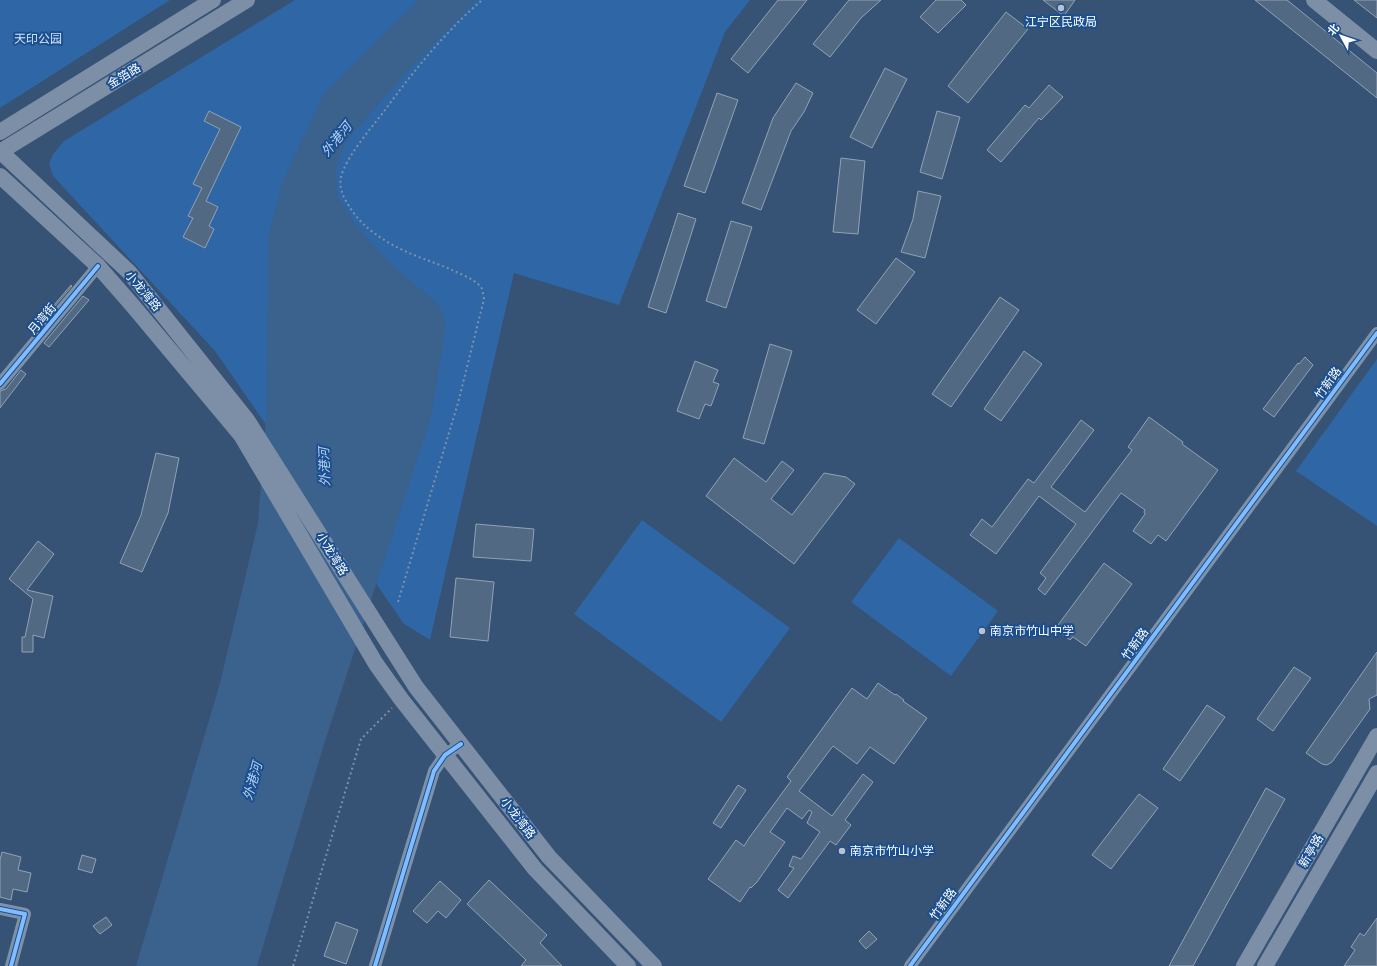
<svg xmlns="http://www.w3.org/2000/svg" width="1377" height="966" font-family="'Titillium Web','Noto Sans SC',sans-serif">
<rect width="100%" height="100%" fill="#365274"/>
<path fill="#2f66a5" d="M0,0H170L0,108Z
M295,0H750L725,32L619,305L514,273L430,640L404,624L215,351L53,176L49,164L53,154L64,141Z
M1377,359V526L1296,471Z
M642,520L790,628L721,722L574,614Z
M899,538L998,611L951,676L851,602Z"/>
<path fill="#3b618d" d="M419,0H476L406,73L351,135L341,152L336,170L338,198L359,229L392,265L431,298L441,309L445,323L442,351L431,417L325,741L257,966H136L220,683L258,523L267,403L268,238L283,181L324,93Z"/>
<path fill="#526984" stroke="#92a2b6" d="M778,0H807L748,73L731,59Z
M849,0H881L861,18L830,57L813,44Z
M936,0H961L966,5L938,33L920,17Z
M1043,0H1075L1064,16Z
M1255,0H1287L1377,73V98Z
M1354,0H1377V18Z
M1006,12L1028,29L968,103L948,86Z
M885,68L907,79L872,148L850,137Z
M796,83L813,93L804,112L791,131L761,210L742,203L773,118Z
M1049,85L1063,97L1041,120L1039,118L1001,162L987,150L1025,105L1029,108Z
M717,93L738,100L705,193L684,186Z
M209,111L241,127L206,201L218,207L209,226L214,229L205,248L183,237L193,218L188,216L202,188L193,184L220,129L204,121Z
M937,111L960,117L942,179L920,172Z
M841,158L865,161L858,234L833,232Z
M918,191L941,196L925,258L901,252L913,219Z
M678,213L696,219L666,313L648,307Z
M731,221L752,227L726,308L706,301Z
M896,258L915,272L876,324L857,310Z
M71,285L72,286L32,333L31,332Z
M83,296L89,300L49,347L44,343Z
M1000,297L1019,310L951,407L932,394Z
M770,344L792,351L764,444L743,438Z
M1024,351L1042,364L1001,421L984,409Z
M1305,357L1313,365L1274,417L1263,409L1298,363L1299,364Z
M695,361L718,370L713,382L719,384L711,406L705,404L699,419L677,411Z
M21,370L26,374L0,408V391L6,389Z
M1149,417L1183,442L1182,444L1218,470L1166,541L1158,535L1151,544L1133,531L1145,514L1144,512L1145,510L1121,493L1045,595L1038,589L1046,578L1040,573L1076,524L1039,496L996,554L970,535L982,519L992,527L1028,479L1034,483L1081,420L1094,430L1051,487L1085,512L1132,450L1128,447Z
M156,453L179,458L168,513L142,572L120,563L141,515Z
M734,458L766,482L782,461L794,470L771,499L792,515L824,473L846,477L855,484L794,564L706,496Z
M476,524L534,529L531,561L473,557Z
M38,541L54,554L27,590L53,596L44,638L33,635V652H22V637H25L33,599L9,579Z
M1104,563L1132,584L1086,646L1073,637L1070,640L1055,629Z
M456,578L494,582L488,641L450,637Z
M1377,652V695L1369,699L1370,709L1332,762L1327,765L1322,764L1306,753Z
M1294,667L1311,678L1273,731L1257,719Z
M878,683L895,695L896,694L904,700L903,701L927,718L894,764L870,747L857,764L833,746L799,791L832,816L863,774L873,782L845,820L851,825L836,845L830,841L788,898L778,890L794,868L789,866L793,856L801,859L820,832L807,823L812,812L809,810L802,819L787,808L770,832L785,842L757,882L751,888L750,887L740,902L708,879L736,840L744,846L749,838L791,781L787,777L852,688L867,699Z
M1207,705L1225,717L1180,781L1163,769Z
M738,785L746,790L721,828L713,823Z
M1266,788L1285,799L1228,902L1193,966H1169Z
M1139,794L1158,808L1111,869L1092,855Z
M2,852L21,857L18,870L31,873L27,892L13,889L11,900L0,897V860Z
M82,855L96,859L92,873L78,869Z
M489,880L547,935L540,943L562,966H521L526,960L467,904Z
M440,881L461,900L446,918L438,911L427,923L413,911Z
M106,917L112,925L100,934L93,926Z
M1377,918V966H1344L1355,950L1351,947L1360,933L1364,936Z
M336,922L358,930L346,964L324,956Z
M869,931L877,939L866,949L859,941Z"/>
<g fill="none" stroke-linecap="round" stroke-linejoin="round">
<path stroke="#7d92a8" stroke-width="2" stroke-dasharray="2 3" stroke-linecap="butt" d="M398,602L458,403L484,299C483,295 483,290 481,287C473,278 460,274 450,269C428,260 405,253 386,241C371,232 358,221 349,206C343,197 339,188 341,177C345,159 370,129 382,114C412,73 444,33 482,0
M293,966L361,739L392,708"/>
<path stroke="#7d92a8" stroke-width="12" d="M0,384L98,266
M0,909L25,914L11,966
M375,966L434,771L445,755L461,744
M910,966L1377,333"/>
<path stroke="#7d8ea7" stroke-width="16" d="M1314,0L1377,51
M0,132L213,0
M0,151L129,272L247,420L416,687L549,857L654,966
M0,152L247,0
M0,176L98,266L133,306L241,435L376,664L401,699L535,869L628,966
M1244,966L1377,736
M1265,966L1377,773"/>
<defs>
<path id="cycleway" d="M0,384L98,266
M0,909L25,914L11,966
M375,966L434,771L445,755L461,744
M910,966L1377,333"/>
</defs>
<use href="#cycleway" stroke="#1b4f8f" stroke-width="6"/>
<use href="#cycleway" stroke="#80bcff" stroke-width="4"/>
</g>
<g fill="#b9c2ce" stroke="#1b4f8f" stroke-width="1.5">
<circle cx="1061" cy="8" r="4"/>
<circle cx="982" cy="631" r="4"/>
<circle cx="842" cy="851" r="4"/>
</g>
<g text-anchor="middle" stroke-width="4" stroke-linejoin="round" paint-order="stroke">
<g font-size="12" fill="#fff" stroke="#1b4f8f" text-anchor="start">
<text x="1061" y="26" text-anchor="middle">江宁区民政局</text>
<text x="990" y="635">南京市竹山中学</text>
<text x="850" y="855">南京市竹山小学</text>
</g>
<g font-size="12" fill="#cfe3fa" stroke="#1b4f8f">
<text x="38" y="43">天印公园</text>
</g>
<g font-size="12" fill="#fff" stroke="#1b4f8f">
<text transform="translate(124 76) rotate(-31)" y="4">金箔路</text>
<text transform="translate(143 291) rotate(50)" y="4">小龙湾路</text>
<text transform="translate(42 319) rotate(-50)" y="4">月湾街</text>
<text transform="translate(1328 383) rotate(-54)" y="4">竹新路</text>
<text transform="translate(332 554) rotate(58)" y="4">小龙湾路</text>
<text transform="translate(1135 644) rotate(-54)" y="4">竹新路</text>
<text transform="translate(518 818) rotate(52)" y="4">小龙湾路</text>
<text transform="translate(1311 851) rotate(-60)" y="4">新亭路</text>
<text transform="translate(943 904) rotate(-54)" y="4">竹新路</text>
</g>
<g font-size="13" font-style="italic" fill="#b5d3f5" stroke="#1b4f8f">
<text transform="translate(336 139) rotate(-51)" y="5">外港河</text>
<text transform="translate(324 467) rotate(-92)" y="5">外港河</text>
<text transform="translate(252 781) rotate(-74)" y="5">外港河</text>
</g>
</g>
<g transform="translate(1341 36) rotate(310)" stroke="#1b4f8f" stroke-width="3" paint-order="stroke">
<path d="M0-3L7 15L0 10L-7 15Z" fill="#ffffff"/>
<text y="-6" font-size="11" font-weight="bold" text-anchor="middle" fill="#ffffff">北</text>
</g>
</svg>
